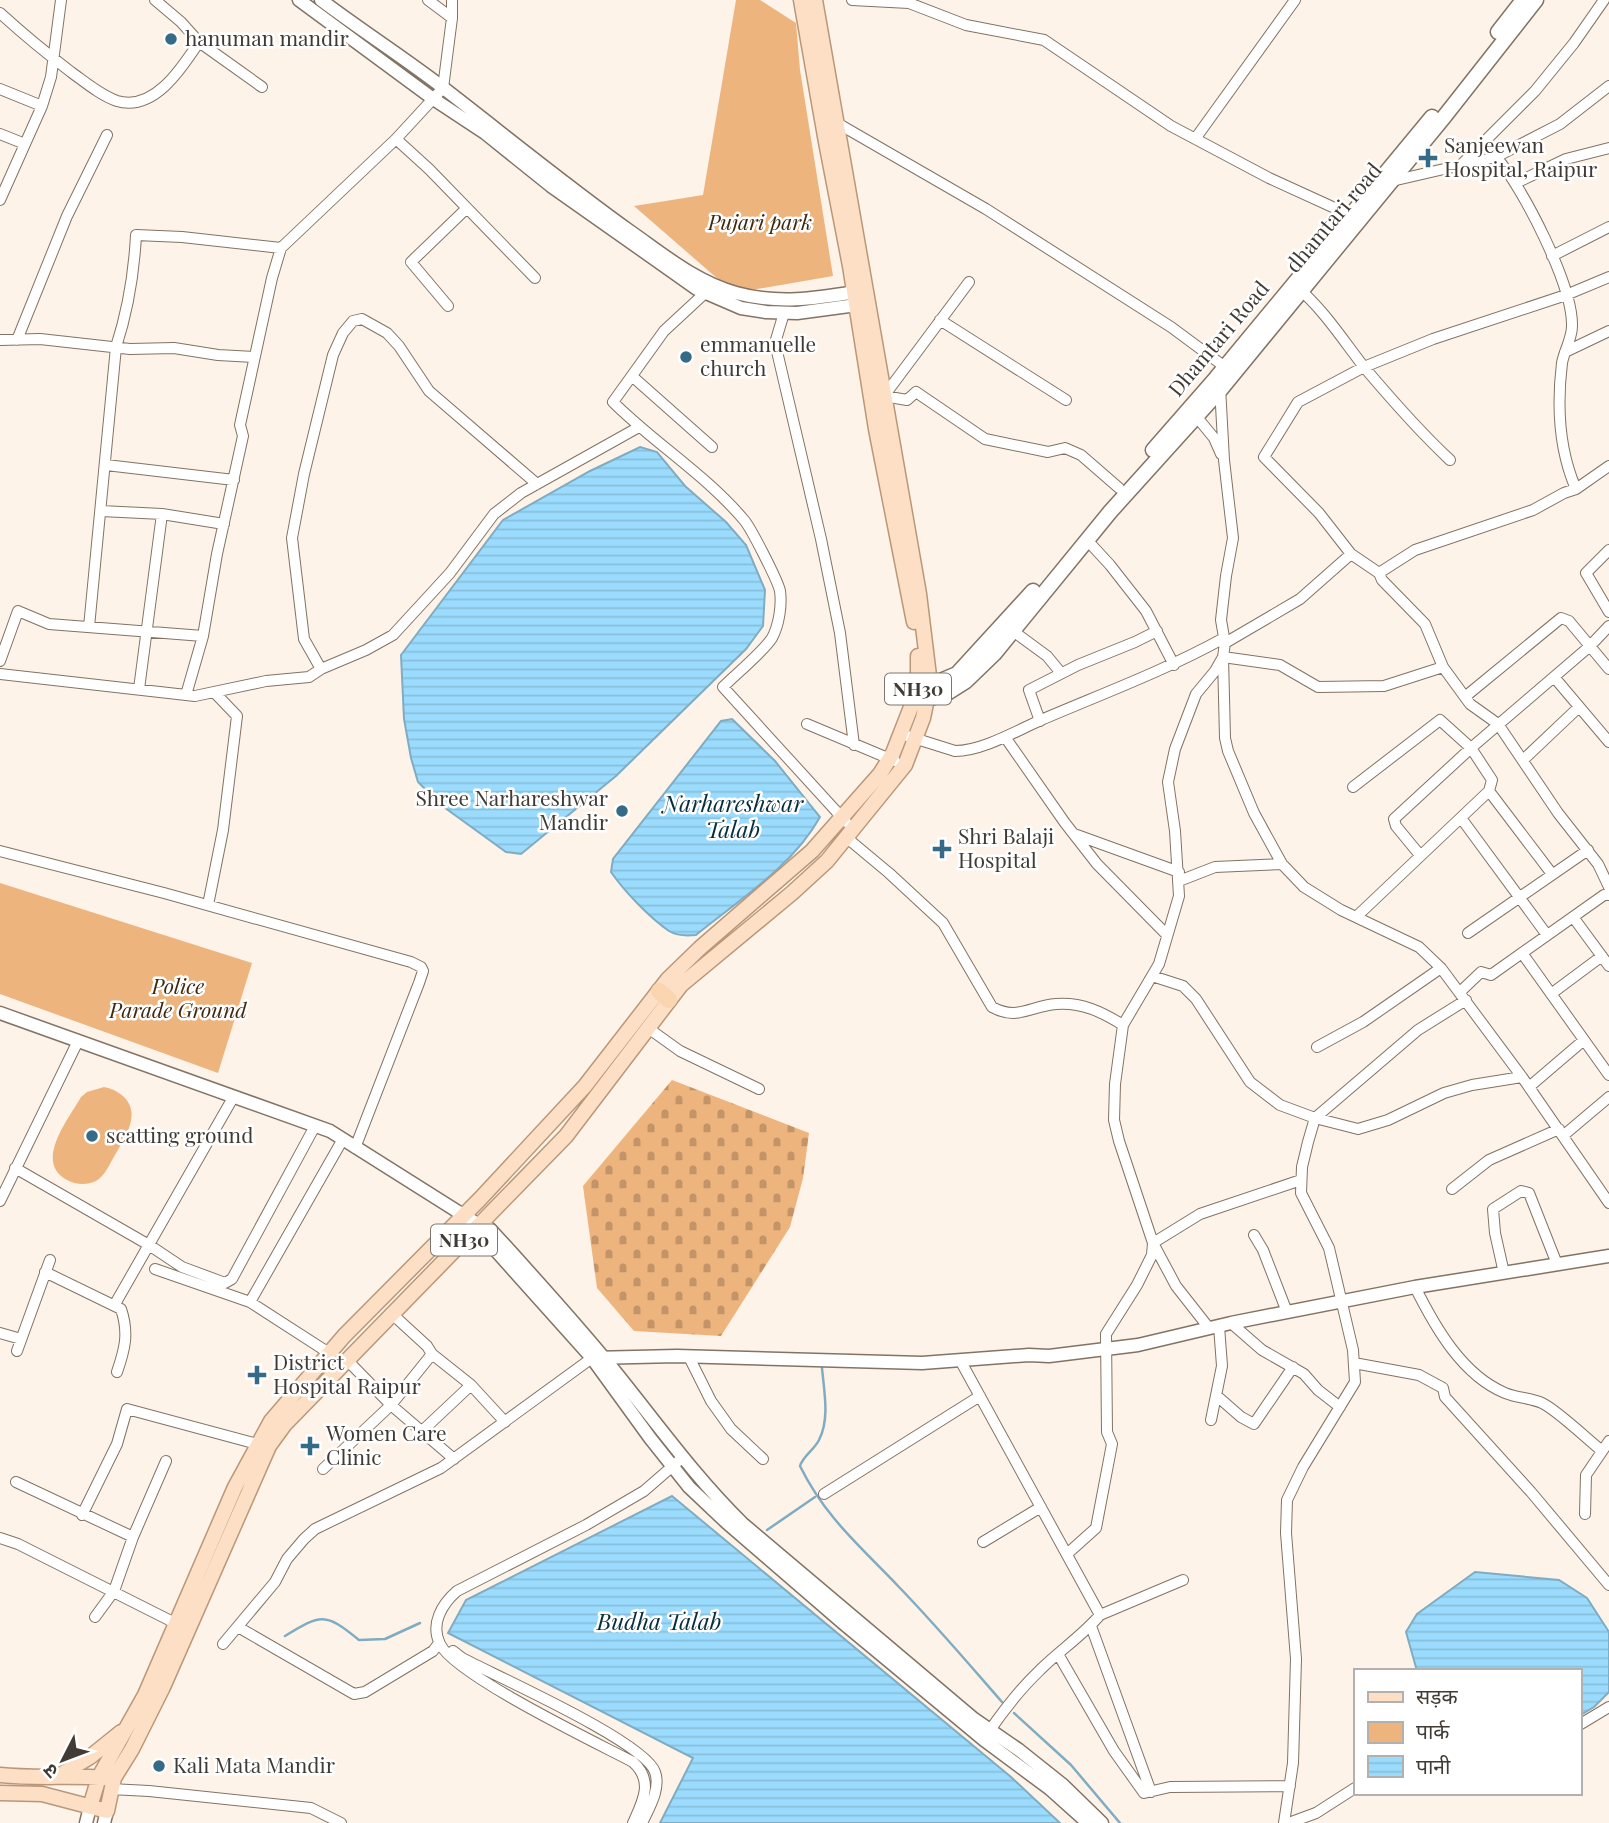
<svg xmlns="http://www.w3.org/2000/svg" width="1609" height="1823" font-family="'Playfair Display','Noto Sans Devanagari',serif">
<defs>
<pattern id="cemetery-stones" width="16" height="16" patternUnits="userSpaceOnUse" patternTransform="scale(1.75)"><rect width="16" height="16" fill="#edb47e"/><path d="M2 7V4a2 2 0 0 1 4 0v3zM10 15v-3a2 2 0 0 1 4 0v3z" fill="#c29468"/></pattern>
<pattern id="water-rules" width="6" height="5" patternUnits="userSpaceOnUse" patternTransform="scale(1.75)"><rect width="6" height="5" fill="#9bdcfe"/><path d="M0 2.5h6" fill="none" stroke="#87beda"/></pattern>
</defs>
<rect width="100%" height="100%" fill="#fef3e9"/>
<path fill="url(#cemetery-stones)" d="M672,1080L809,1133L803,1178L790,1227L721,1336L634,1331L597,1288L583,1186Z"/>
<path fill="#edb47e" d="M736,0H760L796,23L800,70L833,276L734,293L634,206L703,195Z
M0,883L252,963L218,1073L0,994Z
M104,1087C111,1088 117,1091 123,1096C142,1114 125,1137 115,1155C110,1163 105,1176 96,1181C88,1185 77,1185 69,1181C32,1164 68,1120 81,1097L87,1092Z"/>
<path fill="url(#water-rules)" stroke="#80acc2" stroke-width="2" d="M640,447L657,452L685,486L726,522L746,545L765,590L763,626L746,649L616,776L521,854L506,852L441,805L418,782L411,758L404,719L401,655L503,520L590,471Z
M732,719L775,761L820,817C793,866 739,900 696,935C687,936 677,936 669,931C650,918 624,891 611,872L613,859L721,721Z
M672,1496L1011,1777L1060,1823H660L693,1758L448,1633L466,1600Z
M1475,1572L1559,1580L1587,1598L1609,1632V1692L1594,1707L1579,1716V1671H1417L1406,1632L1417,1614Z"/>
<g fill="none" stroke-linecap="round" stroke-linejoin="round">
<path stroke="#80acc2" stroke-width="2.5" d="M822,1368C824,1391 830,1419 819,1440C814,1450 803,1456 800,1466C825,1517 860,1546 898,1586C934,1623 968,1663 1002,1702
M767,1530L815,1497
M285,1636C321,1614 325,1612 359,1640L385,1639L420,1623
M1014,1713L1071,1765L1120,1823"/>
<defs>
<path id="minor" d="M155,0L181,22L199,42L262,87
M428,0L452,18
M852,0L909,3L966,25L1044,40L1171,126L1269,178L1350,215
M0,13C23,34 46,53 71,72C85,82 100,95 117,101C154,112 182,68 199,42
M0,89L42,106
M837,123L986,209L1171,327L1225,367
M0,134L25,144
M396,139L429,169L535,278
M1195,139L1295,0
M1496,157C1523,187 1573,286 1572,326C1572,339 1564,351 1562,363C1557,404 1559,450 1576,489
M1461,165L1535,91L1574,43L1604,0
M1392,181L1496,157L1560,124L1609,86
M1516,183L1566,159L1609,148
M0,200L42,106L51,77L61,0
M1552,256L1609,227
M1609,277L1566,295L1433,339L1364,367L1298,402L1264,457L1319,513L1351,554L1379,573L1382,580L1425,624L1443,667L1384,686L1318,687L1280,665L1223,657L1225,738L1228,751L1254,813L1282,864L1304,887L1341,910L1419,947L1441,968L1522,1077L1609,1203
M969,282L884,396L907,400L916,392L985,439L1048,452L1065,448L1081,455L1119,488
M1297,287C1324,310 1343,340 1364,367C1391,399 1419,431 1450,460
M705,293L664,331L613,402C654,443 706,475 744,520C751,528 778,581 780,591C782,605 779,625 772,638C763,652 736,674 723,687L846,822
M448,306L411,262L467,208
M784,313L775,343L821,539L840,633L854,745
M940,320L1066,400
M0,340L40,339L130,349L174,348L218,355L254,357
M17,340L67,216L107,135
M1565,352L1609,331
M633,377L712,447
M1196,416L1214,438L1221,454
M106,465L234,480
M101,511L162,514L224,524
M1087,540L1110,565L1146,611L1174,665
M1609,550L1586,573L1609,612
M1379,573L1415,550L1533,510L1564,493L1576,489L1609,466
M89,627L116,347C128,310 134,274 136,235L182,237L281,248
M1013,631L1047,656L1061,673
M1225,643L1300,599L1351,554
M0,661L18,611L49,624L203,636
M1443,667L1470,704L1498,724L1558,813L1598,864L1609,887
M321,669L304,639L292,538L304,474L333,355L343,333L353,321L362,319L387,333L399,346L429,391L537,484
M0,674L195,696L266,681L309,677L321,669L366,650L393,635L450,573L494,514L521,493L639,427
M1554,677L1609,742
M139,689L162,514
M186,695L203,636L217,554L243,436L240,425L272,278L281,248L396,139L443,88L452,18V0
M1466,696L1561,618L1569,621L1609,669
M1040,721L1029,690L1078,665L1135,642L1157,631
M807,724L895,761
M901,734L955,751C982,751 1016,731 1041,720C1104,693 1164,671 1224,638
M1005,737L1065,823L1097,864L1167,935
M1523,760L1579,707
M1353,787L1440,720L1471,748L1394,819L1396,826L1419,854
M1489,791L1552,874
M1461,818L1547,935
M1074,834L1179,872
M847,838L889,873L943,923L992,1007C1017,1021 1031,1006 1056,1004C1082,1002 1102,1012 1123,1025
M0,851L164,893L411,962L421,967L423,971L419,983L355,1148
M1179,881L1215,867L1282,864
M208,905L223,830L237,716L214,692
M1356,917L1489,791L1492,780L1471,748L1590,646L1609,626
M1573,917L1609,966
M1468,933L1588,850
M1522,953L1609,1075
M1152,976L1183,986L1196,999L1250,1082L1280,1105L1315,1118L1358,1129L1388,1120L1444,1093L1472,1085L1522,1077
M1460,992L1481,972L1491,975L1604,895H1609
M1551,994L1602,956
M648,1028L680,1051L759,1089
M1317,1047L1363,1022L1441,968
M1529,1087L1584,1040
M1564,1135L1609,1097
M15,1168L149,1245L182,1267L225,1283L232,1279L315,1126
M1452,1189L1489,1160L1559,1129
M0,1201L78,1041
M1254,1235L1263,1250L1287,1312
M155,1269L250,1302L329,1353
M45,1272L121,1309C129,1333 125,1349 117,1372
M1504,1273L1495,1233L1493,1209L1521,1191L1529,1193L1557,1264
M1415,1287C1435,1327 1462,1375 1505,1393C1517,1398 1531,1398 1542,1403C1557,1410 1587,1439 1602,1451
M250,1302L343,1139
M115,1304L234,1096
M391,1313L427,1346L432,1354L471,1385L505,1422
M1231,1323L1262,1350L1304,1374L1318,1390L1340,1407
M1209,1328L1176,1286L1153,1243L1200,1214L1301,1180
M0,1333L21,1339
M17,1351L50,1260
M689,1357L711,1401L731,1429L763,1459
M346,1359L391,1405L454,1459
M960,1360L1100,1615C1082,1636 1059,1651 1040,1670C1020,1689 1003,1711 988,1733
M1354,1363L1419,1375L1443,1388L1445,1397L1531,1492L1609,1585
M1217,1396L1241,1417L1254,1424L1293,1367
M1211,1420L1222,1366L1219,1326
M421,1432L471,1385
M323,1469L391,1405L432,1354
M16,1482L133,1537
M824,1494L980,1396
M1585,1514L1586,1475L1609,1441
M82,1515L117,1444L127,1409L257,1444
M0,1538L18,1544L179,1625
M983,1542L1041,1507
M1067,1554L1096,1528L1112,1444L1107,1432L1106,1334L1137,1285L1152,1255L1153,1243L1119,1141L1114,1120L1115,1084L1123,1025L1159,964L1179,896L1175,831L1168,782L1175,749L1196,694L1215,671L1223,657L1225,643L1221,620L1226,576L1233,538L1224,460L1220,387
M1100,1615L1183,1580
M95,1617L114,1591L133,1537L166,1461
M1091,1626L1151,1792
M238,1627L354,1694L365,1692L433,1651L439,1643
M223,1644L275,1582L287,1559L304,1539L315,1529L441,1468L592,1358
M453,1651L462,1658C496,1676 645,1742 655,1772C661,1789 649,1808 642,1823
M1058,1654L1114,1751L1144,1793L1170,1787L1290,1786
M1579,1725L1609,1707
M110,1789L149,1791L311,1808L341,1823
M633,1823C643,1801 654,1781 633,1762C597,1743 455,1675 440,1644C430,1624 442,1604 457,1591L586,1525L644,1491L682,1458
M1284,1823L1293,1763L1296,1659L1286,1533L1287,1500L1303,1467L1355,1382L1353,1350L1329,1248L1301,1193L1302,1167L1308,1142L1315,1118L1418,1030L1466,1000
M1289,1823L1316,1813L1355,1788"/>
<path id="tertiary" d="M299,0L432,98L485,133L551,186L697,289L741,308L766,312L797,313L864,304
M321,0C362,31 406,59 446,90C508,138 568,187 631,232C664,255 696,282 736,293C780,305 818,298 862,291
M0,1013L330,1131L479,1225L490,1229C532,1275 574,1321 613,1369C656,1422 694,1476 743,1524L974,1719L1019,1750L1063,1785L1102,1823
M479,1225L481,1234L592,1358L650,1438L689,1487L726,1522L843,1623L984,1740L1050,1789L1088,1823
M592,1358L677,1356L922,1363L1029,1355L1049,1356L1138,1345L1231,1323L1415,1287L1609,1256
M86,1823L90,1807
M104,1823L107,1811"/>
<path id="secondary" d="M1498,32L1523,0
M1153,450L1216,378L1432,117
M920,682H938L957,674L1033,591
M918,698L928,699L947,693L966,681L994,654L1110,512L1221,389L1444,117L1536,0"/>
<path id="primary" d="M801,0L826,142L850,266L876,429L914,622
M0,1775C36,1779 71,1775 107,1778
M60,1775L90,1757L121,1732
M0,1793L42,1794L107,1811L114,1778L132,1749L163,1687L269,1446L285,1424L566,1136L681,985L792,893L827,861L905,765L923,718L930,684L919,594L815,0
M90,1807L99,1777L145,1695L235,1487L271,1421L344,1336L480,1199L585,1086L668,979L700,948L812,851L880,774L893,753L918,689V656"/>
<path id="trunk" d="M659,991L669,1000"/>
</defs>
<use href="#minor" stroke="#827364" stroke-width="12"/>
<use href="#tertiary" stroke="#827364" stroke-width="15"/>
<use href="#secondary" stroke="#827364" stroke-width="17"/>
<use href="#primary" stroke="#ba9779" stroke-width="17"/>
<use href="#trunk" stroke="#ba9779" stroke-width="18"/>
<use href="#minor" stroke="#fff" stroke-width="10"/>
<use href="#tertiary" stroke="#fff" stroke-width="12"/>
<use href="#secondary" stroke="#fff" stroke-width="14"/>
<use href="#primary" stroke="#fcdfc4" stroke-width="14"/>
<use href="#trunk" stroke="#fbd4b0" stroke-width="16"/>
</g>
<g fill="#356b86" stroke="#fff" stroke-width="2.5">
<circle cx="171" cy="39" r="7"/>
<path d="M1424.5 147.5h7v7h7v7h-7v7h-7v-7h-7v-7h7z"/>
<circle cx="686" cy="357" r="7"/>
<circle cx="622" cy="811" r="7"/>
<path d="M938.5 838.5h7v7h7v7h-7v7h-7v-7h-7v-7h7z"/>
<circle cx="92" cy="1136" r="7"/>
<path d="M253.5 1364.5h7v7h7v7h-7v7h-7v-7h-7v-7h7z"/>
<path d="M306.5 1435.5h7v7h7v7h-7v7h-7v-7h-7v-7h7z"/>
<circle cx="159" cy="1766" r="7"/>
</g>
<g text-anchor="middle" stroke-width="5" stroke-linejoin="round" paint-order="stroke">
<g fill="#fff" stroke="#7b7672" stroke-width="2">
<rect x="885" y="673.5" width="66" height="31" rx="5"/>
<rect x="431" y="1224.5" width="66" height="31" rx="5"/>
</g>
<g font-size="19" font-weight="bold" fill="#423b35">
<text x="918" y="696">NH30</text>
<text x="464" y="1247">NH30</text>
</g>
<g font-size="21" fill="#423b35" stroke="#fff" text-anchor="start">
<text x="185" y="46">hanuman mandir</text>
<text x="1444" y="153">Sanjeewan<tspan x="1444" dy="24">Hospital, Raipur</tspan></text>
<text x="700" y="352">emmanuelle<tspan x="700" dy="24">church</tspan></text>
<text x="608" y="806" text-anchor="end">Shree Narhareshwar<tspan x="608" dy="24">Mandir</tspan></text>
<text x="958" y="844">Shri Balaji<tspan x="958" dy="24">Hospital</tspan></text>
<text x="106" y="1143">scatting ground</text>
<text x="273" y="1370">District<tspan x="273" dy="24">Hospital Raipur</tspan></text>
<text x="326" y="1441">Women Care<tspan x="326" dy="24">Clinic</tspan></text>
<text x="173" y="1773">Kali Mata Mandir</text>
</g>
<g font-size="21" fill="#423b35" stroke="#fff">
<text transform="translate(1334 218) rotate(-50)" y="7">dhamtari road</text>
<text transform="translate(1219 339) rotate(-50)" y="7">Dhamtari Road</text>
</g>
<g font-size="21" font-style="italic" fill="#40280f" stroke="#fff">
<text x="760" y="230">Pujari park</text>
<text x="178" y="994">Police<tspan x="178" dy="24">Parade Ground</tspan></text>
</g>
<g font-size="23" font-style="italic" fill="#072e3f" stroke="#fff">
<text x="733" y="812">Narhareshwar<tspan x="733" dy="26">Talab</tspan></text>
<text x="659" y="1630">Budha Talab</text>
</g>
</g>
<rect x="1354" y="1669" width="228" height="126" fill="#ffffff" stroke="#b3b1ae" stroke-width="2"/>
<rect x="1368" y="1692" width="35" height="10" fill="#fcdfc4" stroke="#b3b1ae" stroke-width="2"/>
<text x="1416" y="1704" font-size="21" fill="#423b35">सड़क</text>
<rect x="1368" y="1722" width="35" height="21" fill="#edb47e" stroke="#b3b1ae" stroke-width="2"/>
<text x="1416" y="1739" font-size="21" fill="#423b35">पार्क</text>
<rect x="1368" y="1756" width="35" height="21" fill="url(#water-rules)" stroke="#b3b1ae" stroke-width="2"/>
<text x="1416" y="1774" font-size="21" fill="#423b35">पानी</text>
<g transform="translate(63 1760) rotate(228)" stroke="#ffffff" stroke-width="5" paint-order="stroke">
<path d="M0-5L12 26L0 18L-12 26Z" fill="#423b35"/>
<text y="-10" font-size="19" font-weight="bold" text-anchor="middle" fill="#423b35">उ</text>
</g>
</svg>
